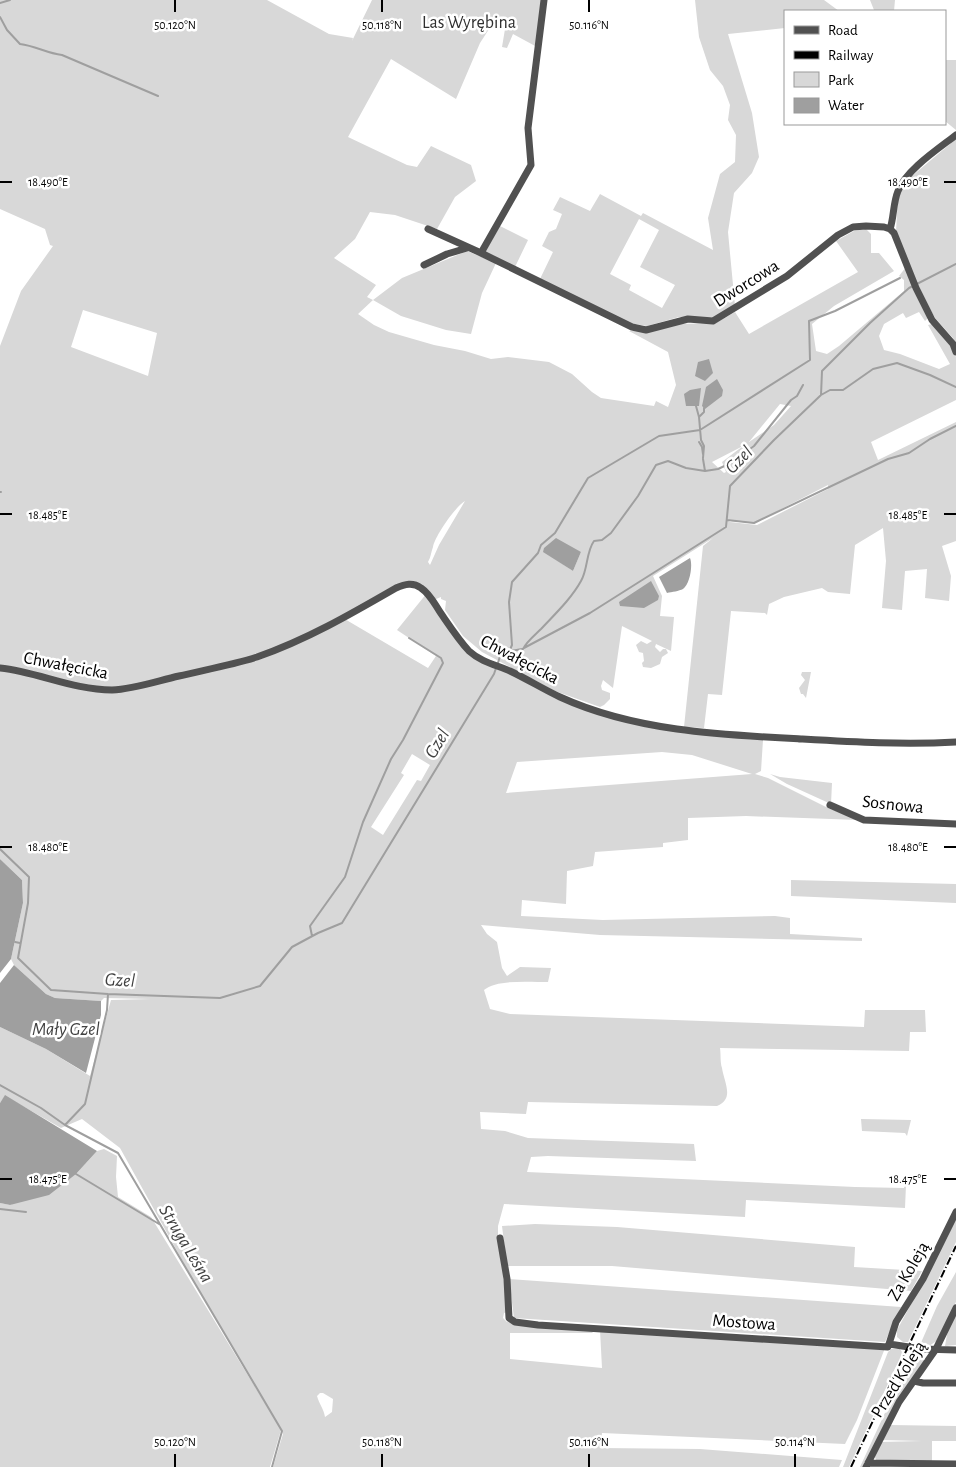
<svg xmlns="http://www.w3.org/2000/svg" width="956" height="1467" font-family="'Alegreya Sans',sans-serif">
<rect width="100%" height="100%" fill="#fff"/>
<path fill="#d8d8d8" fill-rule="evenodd" d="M0,0H267L329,34L353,38L352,41L372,0H541L537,47L513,34L507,48L502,47L505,29L493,23L480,43L456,99L391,59L348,137L407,165L417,167L431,146L471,165L476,181L455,197L437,229L395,215L370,212L355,239L334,258L376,285L367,297L373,300L402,278L467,251L496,263L482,293L471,334L446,330L401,316L373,300L358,314L374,325L389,332L434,345L465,351L491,359L508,357L549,362L572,374L592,392L601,398L654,406L656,401L668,407L676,385L668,352L629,331H645L679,324L716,323L735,312L749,334L858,272L836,241L854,231L866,229L871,234V253H879L894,271L834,306L812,324L816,351L827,354L839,346L904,291V280L899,276L906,267L928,318L925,321L919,312L906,318L903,313L884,324L879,336L884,350L900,354L939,369L950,364L928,325L932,324L950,344L956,357V400L871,442L878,460L956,422V541L942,546L951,576L949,601L925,598L927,569L905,571L902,610L882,608L886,561L883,528L855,545L850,594L828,592L822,588L784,597L769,604L767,615L765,613L731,611L722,695L708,694L704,728L684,727L703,546L713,538L653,576L662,596L660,616L674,617L671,651L656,644L655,647L660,652L663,649H666L668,653L662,657L660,664L651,668L643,667L642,663L644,661L643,653L639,652L636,645L641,641L647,644L652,641L622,626L613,688L603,680L601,686L602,690L610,693V699L604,705L600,707L555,691L482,652L463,636L445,610L446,601L441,599V597L436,599L421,585L411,583L343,618L428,668L436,656L397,630L427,593L474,656L502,669L556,698L652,728L763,740L761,771L755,774L768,778L828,808L859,820L746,816L688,818V840L663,843V847L595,852L593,866L567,871L566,904L522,900L521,916L603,920L775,916L790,918V934L862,938V941L600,935L481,925L487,934L497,942L502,968L507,976L520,967L551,968L548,982C531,982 496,979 484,990L490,1009L510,1014L864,1027L865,1010H925L926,1032H910L909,1051L720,1048C721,1055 720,1062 722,1068C724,1082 735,1099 717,1106L528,1102L526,1114L480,1112L481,1129L505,1131L528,1138L694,1144L696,1161L548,1156L531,1157L527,1172L855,1187L904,1188L905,1185H906L905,1208L746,1200L745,1217L504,1204L498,1226V1239L501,1252L507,1312L504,1313L503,1318L507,1322L510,1320L594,1331L592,1333H510V1359L602,1368L600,1330L885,1348L857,1420L845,1444L602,1433L601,1448L700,1449L842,1460L839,1467H273L283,1434L281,1430L270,1467H0V1203L10,1205L76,1174L97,1151L104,1149L117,1156L116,1177L118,1197L151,1217L274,1418L187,1269L120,1148L82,1119L61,1128L5,1096L0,1103V1027L46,1049L90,1076L111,1000L151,999L104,998L101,1001L55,998L46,994L14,965L11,959L23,903L22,880L0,859V346L21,291L53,246L50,245L45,229L0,209ZM83,310L157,333L148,376L71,347ZM780,404L791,406L774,425L749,442ZM743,446L722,462L726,472L724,473L712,462ZM828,485V489L757,525L730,522L729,521L754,523ZM465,501L439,545L430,565L428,562C431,557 431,552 433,547C435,536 455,507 465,501ZM543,551L581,552L573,571ZM662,752L692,755L752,774L506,793L517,762ZM412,754L430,765L421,781L417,780L383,835L371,827L404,775L401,773ZM320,1393H323L333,1399L332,1412L325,1417C324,1409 319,1404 317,1396Z
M695,0H824L839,11H785V28L728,34L752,113L759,157L752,173L734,193L728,232L735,306L716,318L679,317L647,326L628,323L540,279L553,252L542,246L549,232L556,229L562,214L553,210L560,197L590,211L600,194L641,216L643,213L713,250L708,218L720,174L735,162L736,135L728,120L730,105L723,86L710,70L699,37ZM639,219L659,230L640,267L675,285L662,308L629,290L631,285L610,274Z
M870,0H895L894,11H872L874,10Z
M945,60H956V130L945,121Z
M956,139V344L953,338L936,319L922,297L896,232L898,194L906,181Z
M500,226L528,240L515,267L485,252Z
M802,672H811L806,698L803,694H801L799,688L805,680L801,675Z
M770,774L780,777L832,783L831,804L787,784Z
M791,880L956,884V903L791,896Z
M861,1119L911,1120L907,1136L905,1133L862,1131Z
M956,1218V1242L908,1342H903L897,1337V1330L947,1238Z
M535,1224L617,1227L855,1247L854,1267L922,1271L911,1291L612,1266H507L502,1226Z
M956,1272V1302L938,1340L929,1346L920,1345L937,1306Z
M509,1279L901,1307L885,1342L514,1318Z
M956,1312V1345L945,1346L948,1329Z
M891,1349H900L902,1352L900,1358L849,1467H843L888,1352Z
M916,1352L924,1353L926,1361L864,1467H860L907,1365Z
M890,1425L956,1426V1441H932V1464L876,1460L874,1454L879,1442L922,1441L882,1440Z"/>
<path fill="#9f9f9f" d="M709,359L713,373L705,381L695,376L698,362Z
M717,379L723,390L722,396L705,409L702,406L706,387Z
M701,388L699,406H686L684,394L690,390Z
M556,538L581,552L573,571L543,552L544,548Z
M690,558C693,565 690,584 683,589C679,591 672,592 667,593L659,577Z
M651,581L659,596L658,600L644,608L620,606L619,602Z
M0,859L22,880L23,903L11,959L0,973Z
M14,965L46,994L55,998L101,1001V1015L86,1073L46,1049L0,1027V983Z
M5,1095L97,1151L76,1174L49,1195L10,1205L0,1203V1103Z"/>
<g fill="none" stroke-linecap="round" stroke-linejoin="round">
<path stroke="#9f9f9f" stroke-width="2" d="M0,3L10,0
M0,17L7,30L20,44C36,46 46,53 62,55L158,96
M821,395L822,371L870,323L909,288L956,264
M696,406L699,417
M699,442L702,447L703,454
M703,458L704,446L701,440L699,417L704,412V408
M703,459L705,471
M0,492H1
M727,520L754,523L888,459L909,453L930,439L956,426
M523,649C527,641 535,635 541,629C555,614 571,599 581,581C588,569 586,552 594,541L602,540L611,533L638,496L656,465L668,461L686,468L705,471L718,469L731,463L754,446L791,400L797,396L803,385
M509,652L512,645L509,602L512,582L538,553L541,545L555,533L588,478L659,436L700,430L810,360L809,321L835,311L900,278
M498,663L500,656L506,652L522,649L590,613L726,527L730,486L774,440L821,395L830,390H843L873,369L897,363L930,375L956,387
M0,849L29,877L28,903L18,958L51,990L108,994L220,998L260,986L292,947L318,933L342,923L494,674L496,668
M312,936L310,926L345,877L363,822L391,759L403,740L443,663L441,658L409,638
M15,942L20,943
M0,1085L41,1108L65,1125L118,1153L282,1431L272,1467
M65,1125L85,1104L107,1010L108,994
M76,1174L159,1224
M0,1209L26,1212"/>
<path stroke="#515151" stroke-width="7" d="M544,0L528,128L531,165L481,253L632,327L646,330L688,319L713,321L787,276L838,235L853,227L866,226L884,227L890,229L894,233L916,288L932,320L953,344L956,352
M428,229L481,253
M890,229C894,217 893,203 898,191C906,170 938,149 956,135
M424,265L447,254L467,248
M0,668C38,672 73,690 112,690C134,689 157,681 179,676C204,670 232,665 257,657C306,640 351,614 396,588C405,584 413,582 421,588C430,594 434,603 440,612C449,625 458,639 469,651C481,662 496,665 510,671C527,679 543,689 560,697C634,731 721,735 801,739C853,742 904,745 956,742
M830,805L864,820L956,824
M500,1238L507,1279L509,1318L515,1322L538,1325L888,1347L896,1322L923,1279L956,1212
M889,1344L922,1349L956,1350
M914,1381L923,1383H956
M868,1463L956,1464
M866,1467L899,1402L936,1349L956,1308"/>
<path stroke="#000" stroke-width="2" stroke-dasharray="8 2.5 1 2.5" stroke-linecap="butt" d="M851,1467L956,1246"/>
</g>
<path fill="none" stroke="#000" stroke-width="2" d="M175,0V12M382,0V12M589,0V12M0,182H12M944,182H956M0,514H12M944,514H956M0,847H12M944,847H956M0,1179H12M944,1179H956M175,1454V1467M382,1454V1467M589,1454V1467M795,1454V1467"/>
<g text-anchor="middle" stroke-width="5" stroke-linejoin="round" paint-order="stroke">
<g font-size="18" fill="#2f2f2f" stroke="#fff">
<text x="469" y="28">Las Wyrębina</text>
</g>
<g font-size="18" fill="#000" stroke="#fff">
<text transform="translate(746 283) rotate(-32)" y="6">Dworcowa</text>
<text transform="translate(520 659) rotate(28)" y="6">Chwałęcicka</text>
<text transform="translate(66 665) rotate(11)" y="6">Chwałęcicka</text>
<text transform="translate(893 804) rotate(6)" y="6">Sosnowa</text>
<text transform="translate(908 1271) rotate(-60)" y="6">Za Koleją</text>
<text transform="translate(744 1322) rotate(4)" y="6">Mostowa</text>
<text transform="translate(898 1379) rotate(-58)" y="6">Przed Koleją</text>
</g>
<g font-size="19" font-style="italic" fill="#404040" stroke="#fff">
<text transform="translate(738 459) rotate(-45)" y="7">Gzel</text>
<text transform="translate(436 743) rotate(-59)" y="7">Gzel</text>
<text transform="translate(120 979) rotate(3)" y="7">Gzel</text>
<text x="66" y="1035">Mały Gzel</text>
<text transform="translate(187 1243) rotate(59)" y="7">Struga Leśna</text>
</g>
</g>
<g font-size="12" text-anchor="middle" fill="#000" stroke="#fff" stroke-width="5" stroke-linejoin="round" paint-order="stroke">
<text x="175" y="29">50.120°N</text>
<text x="382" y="29">50.118°N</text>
<text x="589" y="29">50.116°N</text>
<text x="908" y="186">18.490°E</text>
<text x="48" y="186">18.490°E</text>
<text x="908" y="519">18.485°E</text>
<text x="48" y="519">18.485°E</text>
<text x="908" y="851">18.480°E</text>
<text x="48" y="851">18.480°E</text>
<text x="908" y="1183">18.475°E</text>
<text x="48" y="1183">18.475°E</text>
<text x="175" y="1446">50.120°N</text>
<text x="382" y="1446">50.118°N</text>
<text x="589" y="1446">50.116°N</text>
<text x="795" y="1446">50.114°N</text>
</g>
<rect x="784" y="10" width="162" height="115" fill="#ffffff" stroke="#999999"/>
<rect x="794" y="26" width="25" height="8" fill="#515151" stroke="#999999"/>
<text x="828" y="35" font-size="15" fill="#000000">Road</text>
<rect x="794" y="51" width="25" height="8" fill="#000000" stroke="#999999"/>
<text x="828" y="60" font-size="15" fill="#000000">Railway</text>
<rect x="794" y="72" width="25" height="15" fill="#d8d8d8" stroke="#999999"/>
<text x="828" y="85" font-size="15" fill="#000000">Park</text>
<rect x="794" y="98" width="25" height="15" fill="#9f9f9f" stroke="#999999"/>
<text x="828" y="110" font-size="15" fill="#000000">Water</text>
</svg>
